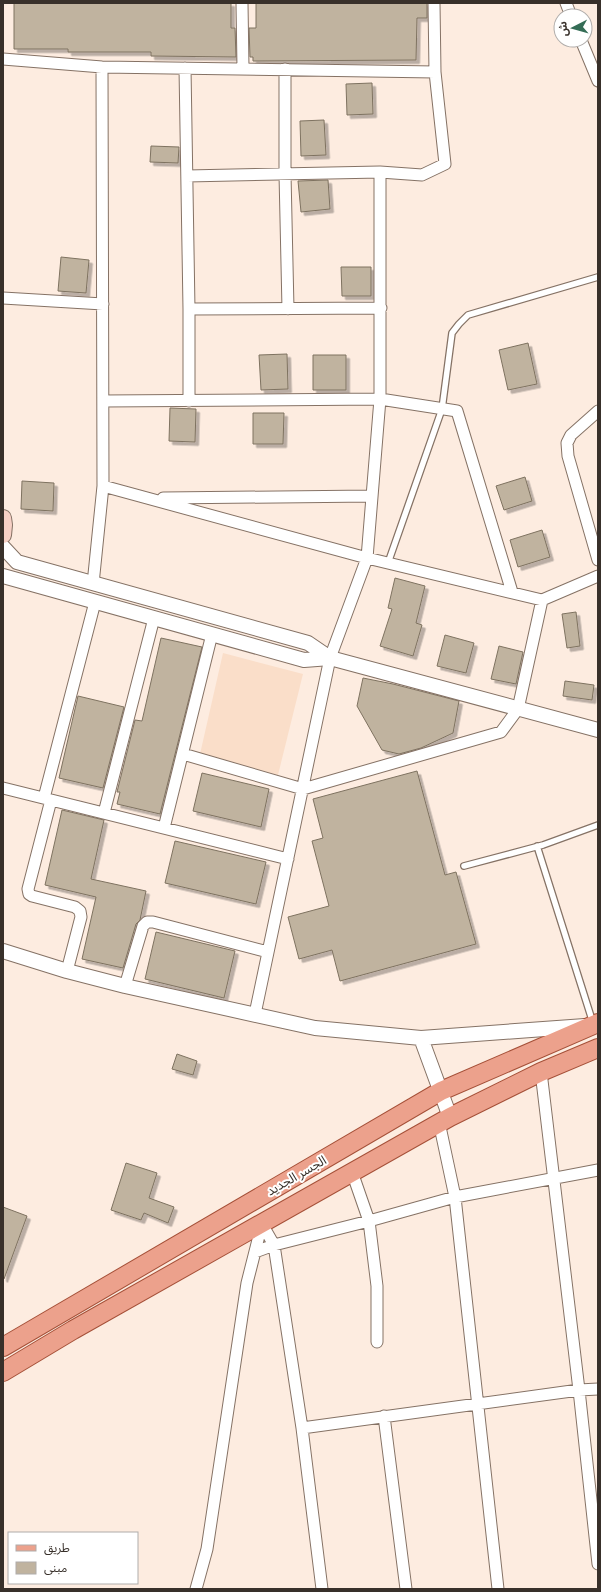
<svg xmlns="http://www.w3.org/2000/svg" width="601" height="1592" font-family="Karla,'Noto Sans Arabic',sans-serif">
<defs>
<filter id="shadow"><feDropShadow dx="3.5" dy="3.5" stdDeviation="0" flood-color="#0004"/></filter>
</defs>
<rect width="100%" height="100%" fill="#fdece0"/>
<path fill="#fadec9" d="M223,653L303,674L278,775L200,754Z"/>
<path fill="#c0b39f" stroke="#7e7260" filter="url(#shadow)" d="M14,3H231V28H235L236,57L151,56V52H68V49H14Z
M256,3H427V18H417L416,60L253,61V57H250L249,28H256Z
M372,83L373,114L347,115L346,84Z
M324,120L326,155L301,156L300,121Z
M151,146L179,147L178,163L150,162Z
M328,180L330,209L301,212L298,181Z
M61,257L89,260L86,293L58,291Z
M341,267H371V296H342Z
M528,343L537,384L508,390L499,350Z
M287,354L288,389L261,390L259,355Z
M313,355H346V390H313Z
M170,408L196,409L195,442L169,441Z
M253,413H284L283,444H253Z
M525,477L532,501L504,510L496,486Z
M22,481L54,483L53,511L21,509Z
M542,530L550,557L518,567L510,540Z
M395,578L425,586L416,623L422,625L413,656L380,646L392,609L388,608Z
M576,612L580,646L567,648L562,614Z
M445,635L474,643L466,673L437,666Z
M161,638L202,647L160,814L117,804L120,792H117L135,720L142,721Z
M499,646L523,652L516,684L491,679Z
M363,678L393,684L459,701L453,733L421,748L399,754L382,750L357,706Z
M565,681L594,685L592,700L563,696Z
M78,696L124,707L103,788L59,778Z
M417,771L445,875L456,872L476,944L340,981L332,950L299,959L288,917L329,906L312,841L323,838L313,799Z
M202,773L269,789L261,827L193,811Z
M62,810L104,820L91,879L146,891L140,920L136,924L123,968L82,959L96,897L45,885Z
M175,841L266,862L256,904L165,883Z
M156,932L235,951L224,998L145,979Z
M177,1054L197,1061L193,1075L172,1069Z
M126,1163L157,1173L149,1198L174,1207L168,1223L144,1213L141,1220L111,1210Z
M3,1207L27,1216L4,1279L3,1278Z"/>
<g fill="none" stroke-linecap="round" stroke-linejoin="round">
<defs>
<path id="service" d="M388,563L442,409L452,333L459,324L468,315L598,277
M537,846L593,1023
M464,866L543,845L598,825"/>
<path id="minor" d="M242,3L243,68
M566,3L571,16
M581,40L598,81
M3,59L102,67L435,72
M185,68L189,309L381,308
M285,69V174L288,309
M187,176L380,172L422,175L445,164L435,72L434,3
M3,298L103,304
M189,309V401
M103,401L380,399L457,411L512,592
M598,411L571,435L567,443L568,456L598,560
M103,486L367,558L542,600L598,576
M163,498L372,496
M93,584L103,486L102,67
M183,754L303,789L501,732L518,709L542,600
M3,788L288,859
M44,798L95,602
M51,800L28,889L29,894L32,896L75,907L80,911L81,917L67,971
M104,813L154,618
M164,828L212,634
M125,986L143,926L147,922H153L268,952
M255,1014L330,658L367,558L380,399V172
M541,1072L579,1390L598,1564
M439,1122L455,1197L498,1589
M352,1172L369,1221L377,1286V1342
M262,1224L274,1245L302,1428L322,1589
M255,1252L274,1245L369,1221L455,1197L598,1170
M384,1416L406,1589
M302,1428L579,1390L598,1389
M196,1589L207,1549L247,1283L262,1224"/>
<path id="tertiary" d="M3,547L17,562L308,643L330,658L598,730
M3,576L304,660L330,658
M3,951L67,971L125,986L315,1028L421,1038L585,1026
M421,1038L450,1117"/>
<path id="secondary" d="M3,518L4,525L3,535"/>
<path id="primary" d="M3,1347L441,1091L598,1023
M3,1372L73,1330L450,1117L541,1072L598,1048"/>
</defs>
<use href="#service" stroke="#857265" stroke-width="8"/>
<use href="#minor" stroke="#857265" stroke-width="13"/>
<use href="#tertiary" stroke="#857265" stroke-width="16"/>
<use href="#secondary" stroke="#857265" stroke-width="18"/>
<use href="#primary" stroke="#a55038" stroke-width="20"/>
<use href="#service" stroke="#fff" stroke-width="5.5"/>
<use href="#minor" stroke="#fff" stroke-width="11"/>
<use href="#tertiary" stroke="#fff" stroke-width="14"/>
<use href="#secondary" stroke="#f6d0c5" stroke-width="16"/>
<use href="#primary" stroke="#eca18c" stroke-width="18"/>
</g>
<g text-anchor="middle" stroke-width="4" stroke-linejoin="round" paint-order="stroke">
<g font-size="13" fill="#38302a" stroke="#fff">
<text transform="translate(296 1175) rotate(-30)" y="5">الجسر الجديد</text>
</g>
</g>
<rect width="601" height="1592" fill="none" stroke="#38302a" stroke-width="8"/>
<rect x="8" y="1532" width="130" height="52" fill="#ffffff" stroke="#afacaa"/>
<rect x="16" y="1545" width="20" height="6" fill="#eca18c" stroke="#afacaa"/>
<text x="44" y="1552" font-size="12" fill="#38302a">طريق</text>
<rect x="16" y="1562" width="20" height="12" fill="#c0b39f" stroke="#afacaa"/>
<text x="44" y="1572" font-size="12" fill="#38302a">مبنى</text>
<g transform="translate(573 28) rotate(264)"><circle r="19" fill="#ffffff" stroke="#afacaa"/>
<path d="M0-3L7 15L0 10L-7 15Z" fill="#346d56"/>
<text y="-6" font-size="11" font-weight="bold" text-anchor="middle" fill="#38302a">ش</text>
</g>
</svg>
